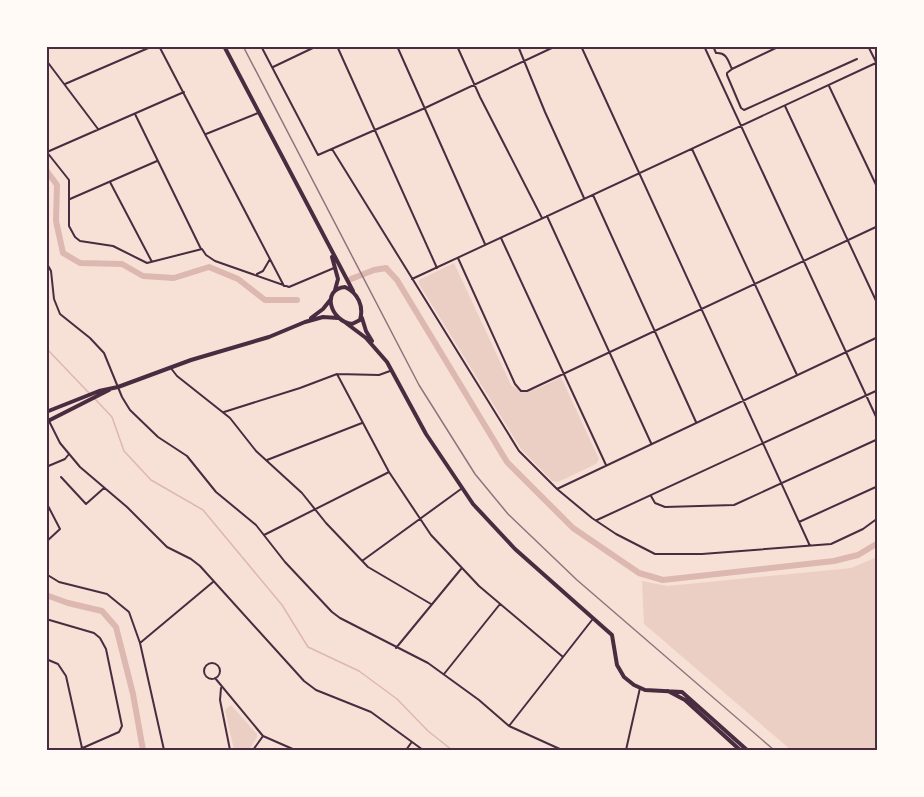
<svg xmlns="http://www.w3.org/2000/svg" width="924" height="797" font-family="'Source Sans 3',sans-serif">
<rect width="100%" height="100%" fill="#f7e1d7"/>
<path fill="#ebcfc5" d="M454,263L511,385C527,398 544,385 561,377L599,459L596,464L558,482L552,481L521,449L419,284V280Z
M877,557V750H791L644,624L642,581L667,586L851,568Z
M231,705L257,734V737L249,750H234L225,710Z"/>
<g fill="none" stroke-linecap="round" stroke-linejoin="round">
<path stroke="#dcb8b0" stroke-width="1.5" d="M46,348L89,393
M95,399L112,417L124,451L151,480L203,510L282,605L308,647L359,671L397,699L428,731L452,750"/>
<path stroke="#dcb8b0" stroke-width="6" d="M46,170L57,185L56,221L63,253L80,263L122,264L143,276L174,278L209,267L238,279L265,300H297
M351,279L374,270L386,268L397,280L507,462L573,528L639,573L663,580L834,561L858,555L878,543
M46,595L68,603L102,611L116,627L133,694L143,750"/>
<path stroke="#4a2c40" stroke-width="2" d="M159,46L284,286
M261,46L318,155L425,108L556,46
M337,46L437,268
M397,46L485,244
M457,46L480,97L542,218
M518,46L545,112L584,198
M581,46L810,546
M704,46L878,421
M713,46L716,53C727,52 728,61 732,69L727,73V75L741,108L744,110L857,59
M868,46L878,66
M46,60L98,129
M273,67L317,46
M732,69L780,46
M65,84L153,46
M829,86L878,189
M785,106L878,305
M135,114L201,249
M206,134L258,113
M332,149L519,451L557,489L592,518L616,534L655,554H702L831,544L863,529L878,518
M692,149L797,375
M46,151L69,180V226L75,237L80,241L113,246L147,263L202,249L206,255L215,261L289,287L334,268
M47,152L184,92
M110,182L152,262
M593,195L696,422
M70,199L157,161
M547,216L651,443
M501,238L606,465
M458,258L515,384L521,391H527L878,226
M46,262L51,271L54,299L60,314L90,338L104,353L122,397L130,410L158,437L187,456L216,492L256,525L285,562L332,612L340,618L428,663L479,700L509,726L562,750
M257,274L263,271L270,259
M412,279L878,62
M170,367L177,376L230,418L256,451L302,493L326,523L368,567L431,604
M337,374L389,472L431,535L479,586L563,657
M224,412L300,388L337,374L379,375L390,371
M46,415L60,443L80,467L127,507L167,547L191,559L200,566L304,681L316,690L371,712L423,750
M267,460L362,423
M46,467L65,459L69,454
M61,477L86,504L104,488
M557,489L878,337
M651,496L655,503L665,507L734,505L878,439
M46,502L60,529L46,542
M597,520L878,390
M799,522L878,486
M264,535L389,472
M362,561L461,489
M46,574L59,582L107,594L129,612L140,643L164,750
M46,619L94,633L100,638L106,649L122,726L119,732L78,750
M140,643L213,582
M396,648L461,569
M46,659L58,664L66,676L82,748
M204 671a8 8 0 1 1 16 0a8 8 0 1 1-16 0Z
M444,674L500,604
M215,678L263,736L295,750
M221,688L220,700L230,750
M509,726L592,620
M253,750L263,736
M406,750L411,743
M626,750L640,688"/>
<path stroke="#4a2c40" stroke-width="4" d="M224,46L353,291
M332,257L338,279L335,290
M345,287C358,293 364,306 360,320L352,324C330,321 321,289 345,287Z
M311,318L323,309L331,299
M362,318L366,331L372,341
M346,323L366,338L387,362L426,434L473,504L515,549L612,635L617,665L624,677L634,685L645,690L682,692L747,750
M46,412L99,391L118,387L191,360L269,337L305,322L323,317L338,318
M46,422L109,390
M668,691L685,700L740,750"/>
<path stroke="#8f747c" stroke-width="1.5" d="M243,46L419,385L475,474L508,514L577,580L774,750"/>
</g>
<rect width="924" height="797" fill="none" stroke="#fffaf5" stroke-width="96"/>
<rect x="48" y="48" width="828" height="701" fill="none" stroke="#4a2c40" stroke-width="2"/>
</svg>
